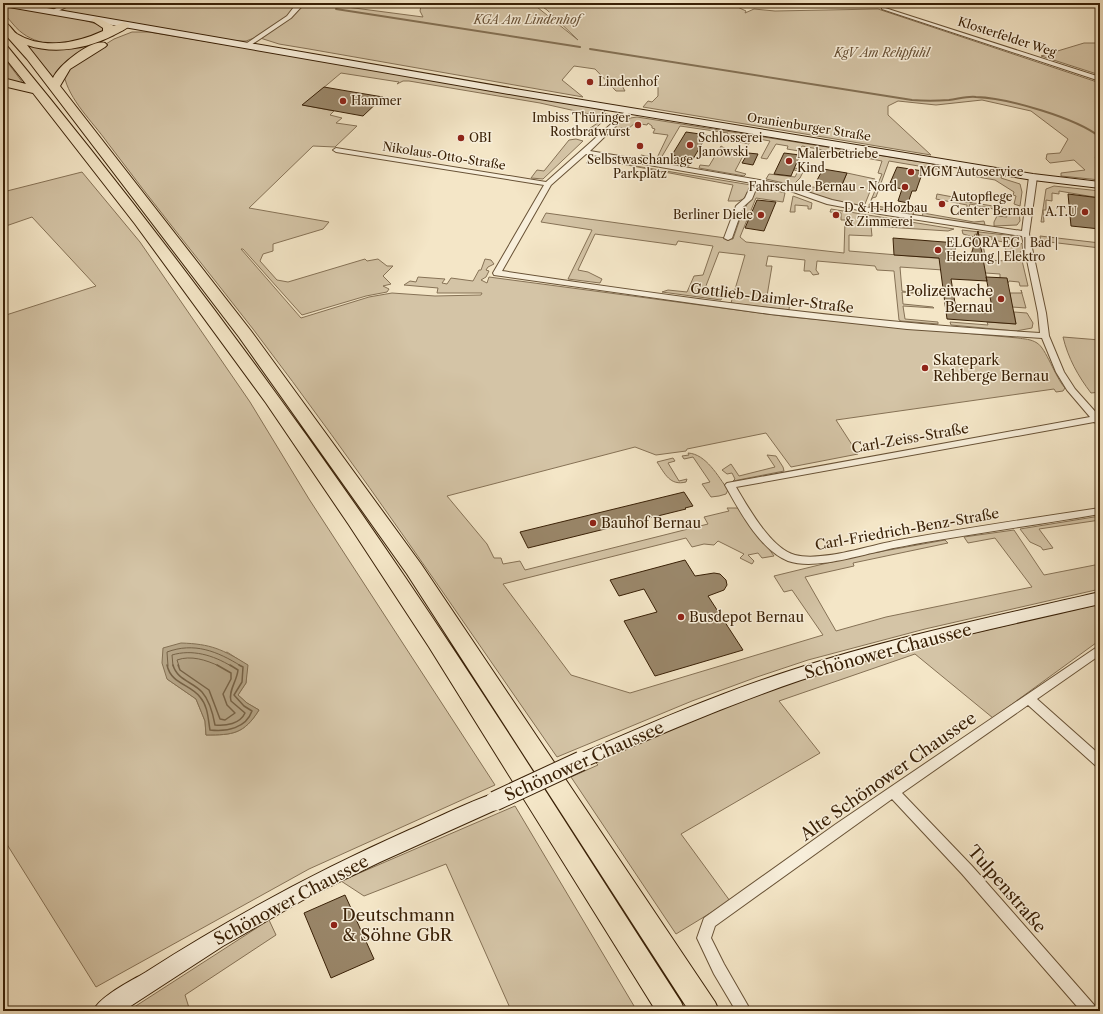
<svg xmlns="http://www.w3.org/2000/svg" width="1103" height="1014" font-family="'Libre Caslon Text',serif">
<rect width="100%" height="100%" fill="#f4e6c7"/>
<filter id="stains"><feTurbulence type="fractalNoise" baseFrequency=".005" numOctaves="4"/><feColorMatrix values="0 0 0 0 .2 0 0 0 0 .09 0 0 0 0 .02 0 0 0 .5 -.17"/></filter>
<radialGradient id="worn" r=".72"><stop offset=".6" stop-color="#630" stop-opacity="0"/><stop offset="1" stop-color="#630" stop-opacity=".3"/></radialGradient>
<path fill="#d4c4a6" stroke="#867256" fill-rule="evenodd" d="M21,3H316L423,17L420,11L421,6L431,3H532L578,40L547,10L537,3H729L746,11L745,13L754,9L775,11L878,9L1100,83V150L1095,158L1100,162V180L1061,176V173L1085,170L1074,160L1050,163L1046,159L1047,154L1060,153L1068,139L1031,111L982,100L936,105L898,101L888,106V115L931,155L643,107L648,101L652,102L658,96V87L631,81L621,84L625,91H616L595,69L574,66L562,80L583,97L309,49L279,44L257,37L246,41H228Z
M3,6L77,18L103,26L104,32C96,35 87,41 78,42C54,47 29,44 13,24C8,18 3,14 3,6Z
M132,32H149L282,54L605,110L604,113L610,115L587,136L582,134L583,133L599,122L598,116L540,103L409,81H403L397,84L399,82L341,73L303,105L334,111L330,115L342,118L336,123L357,126L335,147L313,146L249,208L329,222L323,229L273,244V251L263,254L260,261L277,280L288,282L365,259L367,261L378,259L387,266H393L383,276L391,284L383,286L389,289L387,292L366,296L302,315L243,249H241L301,318L369,297L392,293L435,296L481,295L482,293H437L438,288L404,285L410,281L416,282L418,277L445,279L442,283L447,284L451,278L473,281L479,270H481L485,259L491,260L494,264L488,267L486,270L489,271L486,277L481,280L487,283L489,277L790,317L1018,338C1024,339 1031,339 1037,343C1046,348 1055,377 1065,388L1063,391L1056,392L1054,389L836,420L858,454L791,467L766,433L687,449L686,451L656,455L635,447L447,496L487,544L494,558H501L503,564L520,561L525,570L708,524L704,517L729,511L727,508H740L774,556L762,558L758,553L748,555L754,561L752,564L740,558L744,554L718,541L714,545L704,544L692,547L686,538L503,584L571,675L630,693L823,635L792,590L784,592L774,576L856,556L945,540L948,543L853,563L854,566L805,577L836,631L886,617L1032,587L995,538L968,543L964,537L1014,530L1044,575L1100,564V589L925,629L808,660L757,677L692,701L557,757C457,613 359,468 253,329C204,266 154,205 107,142C92,121 69,100 64,75L69,67L114,39Z
M112,35L59,68L53,77L26,45L43,47Z
M1084,43H1100V75L1041,56Z
M5,59L23,83L3,80V62Z
M637,117L947,166L951,171L950,175L942,173V170L889,161L876,197L872,198L870,205L908,211L914,213L912,215L870,208L869,205L882,174L878,173L882,161L802,146L799,151L787,149L788,146L776,144L767,159L761,158L770,141L753,138L749,144L724,139L728,133L680,126L661,158L690,163L689,166L641,159V155L657,158L668,135L653,133L655,129L652,128V126L648,123L647,125L635,123L628,129L621,128L615,132L611,130L624,119Z
M576,139L583,141L543,179L531,178L537,170L544,171L569,140Z
M721,146L729,151L744,154L735,171L746,174L744,176L699,168L700,165L709,166Z
M597,159L617,163L751,185L744,199L738,201H728L733,185L622,164L596,162L586,163L590,160Z
M795,168L804,170L800,178L793,185L766,179L769,174L795,177L798,171L794,170Z
M972,169L1002,175L1001,178L1020,184L1022,192L1020,206L1014,204L1016,196L1013,195L1014,192L995,180L961,174L962,171Z
M82,172L140,242L250,402L309,499L495,785L309,869L96,987L3,838V774L7,747H3V316L96,286L32,217L3,227V192ZM227,652L247,665L246,683L238,695L247,703L259,710C244,734 233,735 206,735L205,721L196,699L167,679Z
M847,173L875,179L865,204L862,207L831,200L800,189L802,185L839,192Z
M758,186L785,193L783,202L756,198L740,237L746,242L844,253L845,220H841V213L830,212L831,209L954,229L948,231L871,226L872,236L849,235V251L983,262L980,245H983L986,260L1008,261L1004,242L992,240V237L975,234L974,237L963,234L962,230L1014,236L1022,244L1023,251L1020,252L1028,286H1020L1019,282L1009,281L1008,283L1000,278V274L900,267L902,291L932,295L902,292L903,304L933,307L934,308L903,306L905,319L938,322V324L901,321L899,320L894,271L877,270L875,266L817,261L816,270L819,274L813,275L810,271H804L805,260L768,256L766,266H772L767,296L790,299L789,310L731,303L745,255L719,252L704,291L724,294L721,300L662,292L668,290L687,292L694,276L703,275L713,246L678,241L676,245L595,234L578,270L588,272L602,279L600,283L568,279L592,230L541,222L546,213L733,239L742,213Z
M1054,186L1100,191V198L1059,191V194L1052,193V201L1046,200V210H1043L1044,222H1041L1046,189Z
M937,194L953,197L961,201L1019,210L1020,221L1017,225L994,226V222L997,216L1007,217L1008,212L970,204L969,207H967V205L936,199Z
M793,196L812,203L811,209H808V206L795,205V212H790Z
M923,213L974,222L984,221L985,225L922,217Z
M1040,236L1100,243V248L1041,241Z
M1021,290L1026,308L1012,307L1010,293H1022Z
M1014,312L1027,313L1033,323L1032,328L1016,331L951,325L950,322L988,325L987,322L1016,324Z
M1063,337L1100,340V392L1091,393C1078,376 1068,358 1063,337Z
M688,453C706,454 718,476 728,490L726,494L719,496L711,497L702,484L710,482L693,457L684,459L682,456L689,455Z
M767,455L776,456L783,467L784,471L733,481L735,479L732,473L727,474L722,470L731,464L739,476L775,467Z
M673,458L675,461L668,463L679,481L687,479L686,482C670,486 665,474 657,462Z
M1100,516V520L1039,529L1053,548L1043,550L1041,547L1030,542L1020,529Z
M1100,604V640L993,718L915,654L779,701L820,753L681,834L730,901L676,934L571,777L598,765L595,762C655,736 714,709 775,688C881,653 991,629 1100,604Z
M515,806L637,1011H501L510,1008L446,864L364,896L341,881Z
M269,920L276,935L185,995L190,1011H128Z"/>
<path fill="#b4a385" stroke="#836f52" d="M181,643C211,644 222,649 248,665L246,683L238,695L247,703L259,710C244,734 233,735 206,735L205,721L196,699L167,679L162,663L163,648Z"/>
<g fill="none" stroke-linecap="round" stroke-linejoin="round">
<path stroke="#766246" stroke-width="1" d="M168,666L167,652C194,642 217,651 241,666
M173,666L172,655C192,649 213,655 231,666
M179,666L177,660C191,655 206,660 219,666"/>
<path stroke="#766246" stroke-width="1.5" d="M167,665C171,684 190,684 200,697C208,706 208,719 210,730C227,732 246,728 252,711L244,706L234,695L242,682L243,667L239,665
M173,665C177,680 193,682 202,692C210,701 213,714 215,725C226,726 240,724 245,713L231,701C228,691 237,681 238,670L230,665
M178,665L180,670L209,690L220,719L225,720L235,713L227,705L223,694L231,679V673L217,665"/>
<path stroke="#836f52" stroke-width="2" d="M336,9L580,47
M590,49L912,100C924,101 936,101 949,100C958,99 967,96 976,97C1008,98 1076,118 1100,137"/>
</g>
<path fill="#9a876a" stroke="#392006" d="M324,87L353,92L383,97L363,116L302,105Z
M686,132L707,135L693,159L672,155Z
M748,153L758,154L753,165L742,163Z
M784,153L800,155L791,176L774,174Z
M897,167L923,171L916,191H912L908,203L898,201L902,189L893,187L895,184L890,183Z
M823,169L847,173L841,187L816,182Z
M1068,194L1100,198V229L1071,226Z
M757,200L776,202L764,231L745,228Z
M978,231L987,281L951,279L956,309L993,312L986,277L1007,278L1016,324L947,319L939,258L894,255L893,238L957,243L953,258L969,262Z
M684,492L693,506L685,508L686,509L528,548L520,532Z
M685,560L695,576L714,573L720,574L726,580L727,585L724,590L708,596L743,650L655,676L624,621L657,612L644,589L619,596L610,580Z
M345,895L374,959L331,978L304,913Z"/>
<g fill="none" stroke-linecap="round" stroke-linejoin="round">
<defs>
<path id="street" d="M66,3H74L54,13L49,12Z
M297,3H303V5L291,18L248,47H244V45L287,16Z
M882,7L1100,77V81L882,9Z
M628,109L631,111L630,112L590,151L783,184L832,200L880,210L1022,231L1029,177L1033,175L1037,177L1029,234L1046,313L1049,336L1064,372L1075,389L1100,417V425L1094,422L736,487C748,507 771,549 795,555C822,562 871,545 899,540C966,528 1033,518 1100,508V514C1042,524 984,532 926,542C911,545 896,547 881,551C856,556 814,570 788,561C760,550 739,510 725,485L727,483L1090,417L1067,390L1056,372L1042,338L907,329L770,314L494,275L493,273L544,185L336,152L333,150L336,148L546,182ZM586,154L752,183L745,198L736,206L724,238L728,240L732,238L743,207L752,199L758,184L782,188L827,204L880,214L1022,236L1038,313L1040,333C860,322 681,298 502,271L551,185Z
M1100,645V655L1037,699L1100,755V767L1096,766L1028,705L902,793L972,866L1095,1006L1097,1011H1081L962,874L892,799L715,926L711,938L724,964L751,1011H736L714,974L697,938L704,918L836,824Z"/>
<path id="secondary" d="M3,3H18L515,89L1033,174L1100,182V188L1033,180L515,95L3,6Z
M1100,592V604C1000,627 899,648 801,680C728,705 658,735 587,766L581,768L575,766L572,761L575,756C646,725 717,694 792,670C892,637 997,616 1100,592Z
M495,793L502,795L504,801L502,807L380,862L310,896L223,946L123,1011H93C100,996 131,981 146,972C230,918 317,871 409,830C437,818 466,803 495,793Z"/>
<path id="highway" d="M96,17L114,26L124,22L130,25C126,30 119,32 114,35C88,48 56,55 27,45L53,78C59,65 91,39 105,43L107,45L105,47L70,69L60,86L251,331L421,564L715,1002L719,1011H689L407,574L239,337L27,59L3,32V22C10,23 11,30 17,34C43,50 77,43 103,31V28L91,20Z
M3,45L7,46C147,216 281,394 405,577C500,717 589,860 681,1002L685,1011H656L429,647L349,525L266,403L135,224L33,93L3,86V78L26,84L3,55Z"/>
</defs>
<use href="#street" stroke="#685236" stroke-width="2"/>
<use href="#secondary" stroke="#392006" stroke-width="2"/>
<use href="#highway" stroke="#392006" stroke-width="2"/>
<use href="#street" fill="#f8efdb" fill-rule="evenodd"/>
<use href="#secondary" fill="#f8efdb" fill-rule="evenodd"/>
<use href="#highway" fill="#f4e6c7" fill-rule="evenodd"/>
<defs>
<path id="secondary-bridge" d="M495,801L581,761"/>
</defs>
<use href="#secondary-bridge" stroke="#392006" stroke-width="21" stroke-linecap="butt"/>
<use href="#secondary-bridge" stroke="#f8efdb" stroke-width="19"/>
</g>
<g fill="#8f2418" stroke="#f8efdb" stroke-width="1.5">
<circle cx="590" cy="82" r="4"/>
<circle cx="343" cy="101" r="4"/>
<circle cx="638" cy="125" r="4"/>
<circle cx="461" cy="138" r="4"/>
<circle cx="690" cy="145" r="4"/>
<circle cx="640" cy="146" r="4"/>
<circle cx="789" cy="161" r="4"/>
<circle cx="911" cy="172" r="4"/>
<circle cx="905" cy="187" r="4"/>
<circle cx="942" cy="204" r="4"/>
<circle cx="1085" cy="212" r="4"/>
<circle cx="761" cy="215" r="4"/>
<circle cx="836" cy="215" r="4"/>
<circle cx="938" cy="250" r="4"/>
<circle cx="1001" cy="299" r="4"/>
<circle cx="925" cy="368" r="4"/>
<circle cx="593" cy="523" r="4"/>
<circle cx="681" cy="617" r="4"/>
<circle cx="334" cy="925" r="4"/>
</g>
<g text-anchor="middle" stroke-width="3" stroke-linejoin="round" paint-order="stroke">
<g font-size="12" font-style="italic" fill="#685136" stroke="#f8efdb">
<text x="527" y="24">KGA Am Lindenhof</text>
<text x="882" y="57">KgV Am Rehpfuhl</text>
</g>
<g font-size="12" fill="#392006" stroke="#f8efdb">
<text transform="translate(1007 37) rotate(18)" y="4">Klosterfelder Weg</text>
<text transform="translate(809 127) rotate(9)" y="4">Oranienburger Straße</text>
<text transform="translate(444 156) rotate(9)" y="4">Nikolaus-Otto-Straße</text>
</g>
<g font-size="12" fill="#392006" stroke="#f8efdb" text-anchor="start">
<text x="598" y="86">Lindenhof</text>
<text x="351" y="105">Hammer</text>
<text x="630" y="122" text-anchor="end">Imbiss Thüringer<tspan x="630" dy="14">Rostbratwurst</tspan></text>
<text x="469" y="142">OBI</text>
<text x="698" y="142">Schlosserei<tspan x="698" dy="14">Janowski</tspan></text>
<text x="797" y="158">Malerbetriebe<tspan x="797" dy="14">Kind</tspan></text>
<text x="640" y="164" text-anchor="middle">Selbstwaschanlage<tspan x="640" dy="14">Parkplatz</tspan></text>
<text x="919" y="176">MGM Autoservice</text>
<text x="897" y="191" text-anchor="end">Fahrschule Bernau - Nord</text>
<text x="950" y="201">Autopflege<tspan x="950" dy="14">Center Bernau</tspan></text>
<text x="844" y="212">D &amp; H Hozbau<tspan x="844" dy="14">&amp; Zimmerei</tspan></text>
<text x="1077" y="216" text-anchor="end">A.T.U</text>
<text x="753" y="219" text-anchor="end">Berliner Diele</text>
<text x="946" y="247">ELGORA EG | Bad |<tspan x="946" dy="14">Heizung | Elektro</tspan></text>
</g>
<g font-size="14" fill="#392006" stroke="#f8efdb" text-anchor="start">
<text x="993" y="296" text-anchor="end">Polizeiwache<tspan x="993" dy="16">Bernau</tspan></text>
<text x="933" y="365">Skatepark<tspan x="933" dy="16">Rehberge Bernau</tspan></text>
<text x="601" y="528">Bauhof Bernau</text>
<text x="689" y="622">Busdepot Bernau</text>
</g>
<g font-size="14" fill="#392006" stroke="#f8efdb">
<text transform="translate(772 298) rotate(7)" y="5">Gottlieb-Daimler-Straße</text>
<text transform="translate(910 438) rotate(-10)" y="5">Carl-Zeiss-Straße</text>
<text transform="translate(907 529) rotate(-10)" y="5">Carl-Friedrich-Benz-Straße</text>
</g>
<g font-size="17" fill="#392006" stroke="#f8efdb">
<text transform="translate(888 651) rotate(-15)" y="6">Schönower Chaussee</text>
<text transform="translate(584 761) rotate(-24)" y="6">Schönower Chaussee</text>
<text transform="translate(888 776) rotate(-35)" y="6">Alte Schönower Chaussee</text>
<text transform="translate(1007 889) rotate(49)" y="6">Tulpenstraße</text>
<text transform="translate(291 900) rotate(-28)" y="6">Schönower Chaussee</text>
</g>
<g font-size="17" fill="#392006" stroke="#f8efdb" text-anchor="start">
<text x="342" y="921">Deutschmann<tspan x="342" dy="20">&amp; Söhne GbR</tspan></text>
</g>
</g>
<rect width="1103" height="1014" fill="none" stroke="#f4e6c7" stroke-width="16"/>
<rect x="4" y="4" width="1095" height="1006" fill="none" stroke="#392006" stroke-width="2"/>
<rect x="8" y="8" width="1087" height="998" fill="none" stroke="#392006"/>
<rect width="100%" height="100%" filter="url(#stains)"/>
<rect width="100%" height="100%" fill="url(#worn)"/>
</svg>
